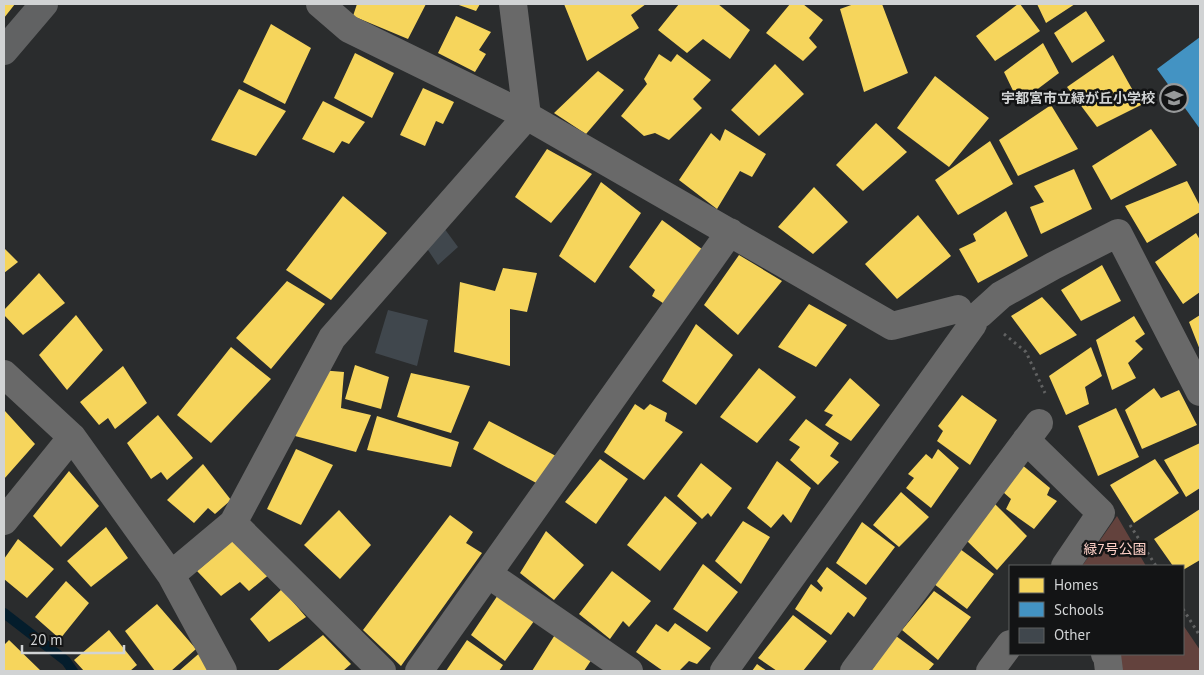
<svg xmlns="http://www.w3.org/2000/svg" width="1204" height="675" font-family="'PT Sans','Noto Sans JP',sans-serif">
<rect width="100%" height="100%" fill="#2a2c2d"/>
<path fill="#63423d" d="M1117,516L1146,566H1082Z
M1183,625L1200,650V671H1118L1116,654H1183Z"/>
<path fill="#f6d55c" d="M4,4H15L4,18Z
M357,4H426L408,39L353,16Z
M456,4H480L476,11Z
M564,4H646L631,15L639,28L587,61Z
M679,4H718L750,30L730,59L703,39L687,53L658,30Z
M790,4H803L823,20L809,38L817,47L803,61L766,33Z
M854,4H882L908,73L864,92L840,9Z
M1018,4H1020L1040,31L995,61L976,36Z
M1037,4H1075L1046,23Z
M1086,11L1105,41L1072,63L1054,33Z
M456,16L491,32L479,50L486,54L475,72L438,53Z
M271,24L311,48L285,104L243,82Z
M1043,43L1059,73L1019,103L1004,72Z
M355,53L394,73L372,118L334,98Z
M659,54L671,62L677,54L711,80L693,99L702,108L669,140L655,133L644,136L621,116L647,84L644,79Z
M1113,55L1141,105L1097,127L1067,87Z
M775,64L804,94L759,136L731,110Z
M598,71L624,90L586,134L554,113Z
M935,76L989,118L949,167L897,128Z
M423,88L454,102L443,124L436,121L425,146L400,135Z
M239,89L286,111L256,156L211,140Z
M323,101L365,122L349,144L342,141L334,153L302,139Z
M1051,105L1078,149L1018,176L999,140Z
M876,123L907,152L863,191L836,165Z
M725,129L766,154L752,177L740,171L717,209L679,180L711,133L720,141Z
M1151,129L1177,165L1111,200L1092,166Z
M990,141L1013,184L958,215L935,180Z
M547,149L592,174L551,223L515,197Z
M1074,169L1092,209L1041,234L1030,207L1044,202L1034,186Z
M1187,181L1200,206V212L1147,243L1125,206Z
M601,182L641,213L595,283L559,256Z
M814,187L848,222L813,254L778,227Z
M343,196L387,233L331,300L286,270Z
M1006,211L1028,256L978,283L959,249L976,241L973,234Z
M918,215L951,256L897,299L865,264Z
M662,220L706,252L666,305L652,296L655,290L629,267Z
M1196,233L1200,240V292L1183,304L1155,262Z
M4,248L18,262L4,273Z
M739,255L782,281L738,335L704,305Z
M1102,265L1121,301L1081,321L1061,290Z
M503,268L537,273L527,312L510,309V366L454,352L460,282L495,291Z
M39,273L65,303L23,335L4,315V310Z
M287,281L325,304L271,369L236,338Z
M1042,297L1077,335L1040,355L1011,316Z
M809,304L847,325L816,367L778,347Z
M76,315L103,350L67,390L39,355Z
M1200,315V350L1189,322Z
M1134,316L1145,334L1135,341L1143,349L1128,363L1136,378L1112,390L1096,340Z
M696,324L733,355L696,405L662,381Z
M231,347L271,379L211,443L177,415Z
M1091,347L1102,376L1085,387L1089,404L1066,415L1049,376Z
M355,365L389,377L381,409L345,399Z
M123,366L147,403L115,429L108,418L99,425L80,402Z
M759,368L796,397L757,443L720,417Z
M320,370L344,372L341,408L371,415L356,452L295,436Z
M411,373L470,386L451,433L397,417Z
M850,378L880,405L851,441L825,425L833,415L824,411Z
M1154,388L1161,398L1179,390L1197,425L1142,449L1125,410Z
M962,395L997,420L970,465L937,441L943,431L938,426Z
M635,404L644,410L650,404L667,413L665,421L683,432L644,480L604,452Z
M1116,408L1139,457L1098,476L1078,426Z
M5,411L35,444L4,479V413Z
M158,415L193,458L167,480L161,472L151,479L127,443Z
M377,416L459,442L451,467L367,450Z
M806,419L839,443L830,456L839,462L818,485L790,460L800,447L789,440Z
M489,421L556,456L540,485L473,449Z
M1200,443V488L1186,497L1164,460Z
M296,449L333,465L301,525L267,509Z
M938,449L959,468L931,508L906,488L914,478L908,474L926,454L932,459Z
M600,459L628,479L596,524L565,502Z
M1155,459L1179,493L1134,523L1110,485Z
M777,461L811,488L791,523L783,514L771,528L747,508Z
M701,463L732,488L711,517L708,513L702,519L677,496Z
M203,464L231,500L215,514L208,508L194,523L167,500Z
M1021,464L1050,488L1047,495L1057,501L1034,529L1006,509L1011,499L1003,492Z
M69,471L99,506L61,547L33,516Z
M901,492L929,517L899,547L873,525Z
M665,496L697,523L660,571L627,545Z
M994,503L1027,536L997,570L967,541Z
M1200,509V560L1183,570V566H1173L1154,539Z
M339,510L371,545L340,579L304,545Z
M450,515L473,532L466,543L482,553L401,666L363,630Z
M743,521L770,537L741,584L715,561Z
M862,522L895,547L866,585L836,563Z
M106,527L128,558L91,587L67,561Z
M546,531L584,565L554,600L520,573Z
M238,536L271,573L249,591L240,582L221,596L197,571Z
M18,539L54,569L27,598L4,579V559Z
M960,549L994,574L967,609L934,584Z
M703,564L738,592L707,632L673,609Z
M827,567L867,598L854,617L848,612L831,635L795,609L811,584L821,592L823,588L817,581Z
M612,571L651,601L629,627L623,621L610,639L579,614Z
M66,581L89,603L60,639L35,617Z
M282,589L306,617L269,642L250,619Z
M934,591L971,617L938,660L902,630Z
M500,592L537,617L505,661L471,635Z
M157,604L196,649L171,671H155L125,631Z
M793,615L827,641L803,671H777L758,658Z
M675,623L711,648L697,664L689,661L679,671H663L636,652L656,624L668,632Z
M109,630L137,665L130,671H84L74,660Z
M558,630L592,659L584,671H532Z
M323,635L351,664L343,671H277Z
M896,636L934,664L928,671H871Z
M9,640L41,671H4V645Z
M467,640L503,665L499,671H446Z
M203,650L217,671H179Z
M757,664L767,671H752Z"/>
<path fill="#4393c3" d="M1200,37V129L1157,69Z"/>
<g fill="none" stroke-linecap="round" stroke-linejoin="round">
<path stroke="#041d2c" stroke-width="10" d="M4,613L66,661L73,671"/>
</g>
<path fill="#40474d" d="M444,228L458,247L438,265L426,247Z
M388,310L428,320L417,366L375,353Z"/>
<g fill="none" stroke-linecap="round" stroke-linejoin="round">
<path stroke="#616262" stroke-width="3" stroke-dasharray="2.5 4" stroke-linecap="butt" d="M1004,334L1026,352L1045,393
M1130,525L1156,566
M1183,609L1200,636"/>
<path stroke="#696969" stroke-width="28" d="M320,4L349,29L527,116L892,326L958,309
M980,314L1001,295L1053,266L1118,233L1200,392
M4,374L72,437L171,575
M1026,440L1101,513L1065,566
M4,521L72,437
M233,523L382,671
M488,574L629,671
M1105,654L1107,655L1109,671
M223,671L171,575L233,523L332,338L527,116L513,4
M419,671L730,232
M724,671L973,324
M854,671L1039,423
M990,671L1010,644"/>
<path stroke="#616263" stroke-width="28" d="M4,51L44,4"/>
</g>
<defs>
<symbol id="school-ring" viewBox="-11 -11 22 22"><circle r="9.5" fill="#131415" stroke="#97999a" stroke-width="1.5"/><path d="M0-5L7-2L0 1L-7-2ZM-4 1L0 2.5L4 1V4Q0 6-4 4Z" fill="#97999a"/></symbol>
</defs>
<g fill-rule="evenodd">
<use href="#school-ring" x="1158" y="82" width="32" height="32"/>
</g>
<g text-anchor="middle" stroke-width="5" stroke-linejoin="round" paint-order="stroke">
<g font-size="14" font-weight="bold" fill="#d1d3d4" stroke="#131415" text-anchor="end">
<text x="1155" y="103">宇都宮市立緑が丘小学校</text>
</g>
<g font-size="14" fill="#fdcfc6" stroke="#131415">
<text x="1115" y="554">緑7号公園</text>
</g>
</g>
<rect width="1204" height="675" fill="none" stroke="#d1d3d4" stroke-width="10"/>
<rect x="1009" y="565" width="175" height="90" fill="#131415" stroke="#5f6061"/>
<rect x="1019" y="578" width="25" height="15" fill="#f6d55c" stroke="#5f6061"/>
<text x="1054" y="590" font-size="15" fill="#d1d3d4">Homes</text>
<rect x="1019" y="602" width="25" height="15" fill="#4393c3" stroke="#5f6061"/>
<text x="1054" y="615" font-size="15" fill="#d1d3d4">Schools</text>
<rect x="1019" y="628" width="25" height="15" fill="#40474d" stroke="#5f6061"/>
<text x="1054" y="640" font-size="15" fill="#d1d3d4">Other</text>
<path d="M22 645v8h102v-8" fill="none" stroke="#d1d3d4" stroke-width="2.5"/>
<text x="30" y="645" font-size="15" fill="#d1d3d4" stroke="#131415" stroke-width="4" paint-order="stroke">20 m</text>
</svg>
